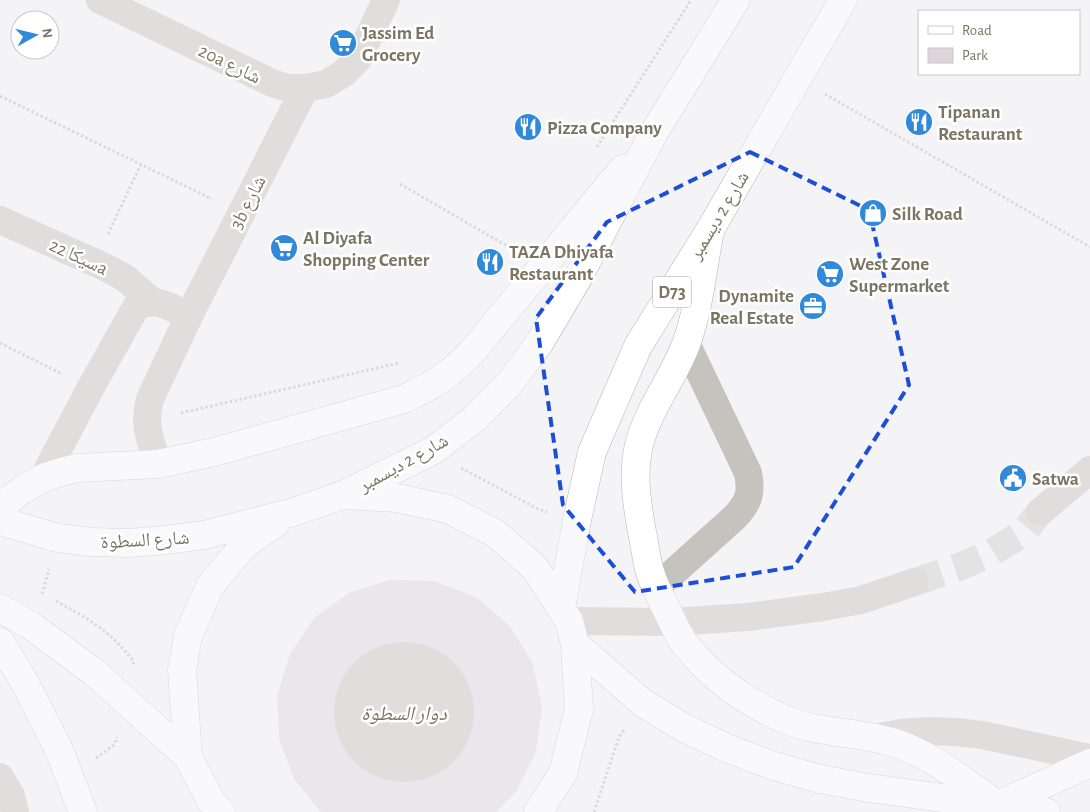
<svg xmlns="http://www.w3.org/2000/svg" width="1090" height="812" font-family="'Alegreya Sans','Noto Naskh Arabic',sans-serif">
<rect width="100%" height="100%" fill="#f4f4f7"/>
<path fill="#dcd5dd" d="M390,580L434,581L476,597L510,626L533,664L542,708L536,752L516,792L496,812H321L294,779L279,739L277,695L290,654L314,618L349,593Z"/>
<path fill="#c9c2ba" d="M334 712a70 70 0 1 1 140 0a70 70 0 1 1-140 0Z"/>
<g fill="none" stroke-linecap="round" stroke-linejoin="round">
<path stroke="#d0cecb" stroke-width="28" stroke-dasharray="28 14" stroke-linecap="butt" d="M915,582L959,567L991,553L1022,534L1040,512"/>
<defs>
<path id="major" d="M710,230C703,266 699,310 686,344C673,379 648,409 639,445C632,474 637,504 642,532C645,545 646,559 650,572C654,585 660,597 666,608C671,619 676,630 682,640C686,646 691,651 695,656C720,684 748,703 782,718C816,734 856,731 892,742C931,754 964,782 998,805
M344,495L397,498L448,509L495,533L535,568L569,621L575,644L579,709L563,773L538,812
M0,507L22,490L43,478L61,472L77,468L158,464L214,452L404,399C420,391 436,384 450,372C473,355 490,329 509,307C547,262 584,215 623,169
M0,521L58,538L91,542L129,543L166,540L204,535L290,513L343,495L434,450L474,419L510,383L540,342L579,276L653,134L736,0
M0,608L30,625L95,673L188,757L211,801L221,812
M561,608L577,520L592,452L638,346L710,230L843,0
M0,642L24,681L59,750L83,812
M575,644L643,703L684,728L729,749L774,766L820,779L869,788L1046,812
M188,757L182,670L188,636L210,586L245,544L276,523
M998,805L1090,763"/>
</defs>
<use href="#major" stroke="#b8b5af" stroke-width="29"/>
<path stroke="#bcbab6" stroke-width="3" stroke-dasharray="2.5 2.5" stroke-linecap="butt" d="M825,94L1090,247
M0,96L212,199
M597,147L691,0
M400,184L514,250
M108,234L141,164
M0,343L62,374
M181,413L399,363
M461,468L538,509L547,512
M42,594L49,569
M56,601C72,610 89,619 103,630C115,639 124,650 134,661L133,665
M96,758L114,745L117,737
M594,812L619,737L625,729"/>
<path stroke="#c5c3bd" stroke-width="28" d="M100,0L272,83L288,88H305L326,84L344,73L358,59L386,0
M0,220L109,269L125,278L153,302
M158,464C150,440 143,424 150,399L189,316L305,88
M43,478L91,387L136,307C157,296 169,307 189,316
M1040,512L1090,470
M656,588L735,517C749,502 752,493 748,473L686,343
M569,621L672,622L748,617L823,607L861,600L915,582
M874,738L901,733L928,731L955,732L982,735L1090,758
M0,777L11,796L15,812"/>
<use href="#major" stroke="#fff" stroke-width="28"/>
</g>
<path d="M0 0H1090V812H0ZM750,152L869,210L909,385L794,567L635,592L563,505L536,318L607,222Z" fill="#f4f4f7" fill-opacity=".55" fill-rule="evenodd"/>
<path fill="none" stroke="#1d4ed8" stroke-width="4" stroke-dasharray="10 6" stroke-linejoin="round" d="M750,152L869,210L909,385L794,567L635,592L563,505L536,318L607,222Z"/>
<defs>
<symbol id="supermarket-disc" viewBox="-11 -11 22 22"><circle r="9.5" fill="#3189d9" stroke="#fff"/><path d="M-6-5.5h2.5l.6 2H6L4.5 2H-2.5L-4.4-4H-6ZM-1.5 3.2a1.3 1.3 0 1 0 .1 0ZM3 3.2a1.3 1.3 0 1 0 .1 0Z" fill="#fff"/></symbol>
<symbol id="restaurant-disc" viewBox="-11 -11 22 22"><circle r="9.5" fill="#3189d9" stroke="#fff"/><path d="M-5-6h1v4h1v-4h1v4h1v-4h1v5L-1.5 .5V6h-2V.5L-5-1ZM5-6V6H3V1.5H1.5Q1.5-4 5-6Z" fill="#fff"/></symbol>
<symbol id="shop-disc" viewBox="-11 -11 22 22"><circle r="9.5" fill="#3189d9" stroke="#fff"/><path d="M-5-2.5h2.3a2.7 3.5 0 0 1 5.4 0H5L5.5 6h-11ZM-1.5-2.5h3a1.5 2.3 0 0 0-3 0Z" fill="#fff"/></symbol>
<symbol id="office-disc" viewBox="-11 -11 22 22"><circle r="9.5" fill="#3189d9" stroke="#fff"/><path d="M-6-3h4V-5.5h4V-3h4V5H-6ZM-1-4.5V-3h2v-1.5ZM-6 0V1H6V0Z" fill="#fff"/></symbol>
<symbol id="civic-disc" viewBox="-11 -11 22 22"><circle r="9.5" fill="#3189d9" stroke="#fff"/><path d="M-.6-6.5H3V-4.5H.6V-3L4-1V1h2V6H-6V1h2V-1L-.6-3ZM-1.2 2.5V6h2.4V2.5Z" fill="#fff"/></symbol>
</defs>
<g fill-rule="evenodd">
<use href="#supermarket-disc" x="327" y="27" width="32" height="32"/>
<use href="#restaurant-disc" x="903" y="106" width="32" height="32"/>
<use href="#restaurant-disc" x="512" y="111" width="32" height="32"/>
<use href="#shop-disc" x="857" y="197" width="32" height="32"/>
<use href="#supermarket-disc" x="268" y="232" width="32" height="32"/>
<use href="#restaurant-disc" x="474" y="246" width="32" height="32"/>
<use href="#supermarket-disc" x="814" y="258" width="32" height="32"/>
<use href="#office-disc" x="797" y="290" width="32" height="32"/>
<use href="#civic-disc" x="997" y="462" width="32" height="32"/>
</g>
<g text-anchor="middle" stroke-width="5" stroke-linejoin="round" paint-order="stroke">
<rect fill="#fff" stroke="#a49e92" stroke-width="1" x="653" y="276.5" width="38" height="31" rx="4"/>
<g font-size="18" font-weight="bold" fill="#7d7563">
<text x="672" y="298">D73</text>
</g>
<g font-size="19" font-weight="bold" fill="#7d7563" stroke="#fff" text-anchor="start">
<text x="362" y="39">Jassim Ed<tspan x="362" dy="22">Grocery</tspan></text>
<text x="938" y="118">Tipanan<tspan x="938" dy="22">Restaurant</tspan></text>
<text x="547" y="134">Pizza Company</text>
<text x="892" y="220">Silk Road</text>
<text x="303" y="244">Al Diyafa<tspan x="303" dy="22">Shopping Center</tspan></text>
<text x="509" y="258">TAZA Dhiyafa<tspan x="509" dy="22">Restaurant</tspan></text>
<text x="849" y="270">West Zone<tspan x="849" dy="22">Supermarket</tspan></text>
<text x="794" y="302" text-anchor="end">Dynamite<tspan x="794" dy="22">Real Estate</tspan></text>
<text x="1032" y="485">Satwa</text>
</g>
<g font-size="19" fill="#7d7563" stroke="#fff">
<text transform="translate(230 63) rotate(26)" y="7">20a شارع</text>
<text transform="translate(247 202) rotate(-63)" y="7">3b شارع</text>
<text transform="translate(718 215) rotate(-59)" y="7">شارع 2 ديسمبر</text>
<text transform="translate(79 256) rotate(25)" y="7">سيكا 22a</text>
<text transform="translate(403 462) rotate(-29)" y="7">شارع 2 ديسمبر</text>
<text transform="translate(145 539) rotate(-3)" y="7">شارع السطوة</text>
</g>
<g font-size="20" font-style="italic" fill="#7f7263" stroke="#fff">
<text x="404" y="720">دوار السطوة</text>
</g>
</g>
<rect x="918" y="10" width="162" height="65" fill="#ffffff" stroke="#cbc8c1"/>
<rect x="928" y="26" width="25" height="8" fill="#ffffff" stroke="#cbc8c1"/>
<text x="962" y="35" font-size="15" fill="#7d7563">Road</text>
<rect x="928" y="48" width="25" height="15" fill="#dcd5dd" stroke="#cbc8c1"/>
<text x="962" y="60" font-size="15" fill="#7d7563">Park</text>
<g transform="translate(35 35) rotate(82)"><circle r="24" fill="#ffffff" stroke="#cbc8c1"/>
<path d="M0-4L9 19L0 12L-9 19Z" fill="#3189d9"/>
<text y="-8" font-size="14" font-weight="bold" text-anchor="middle" fill="#7d7563">N</text>
</g>
</svg>
